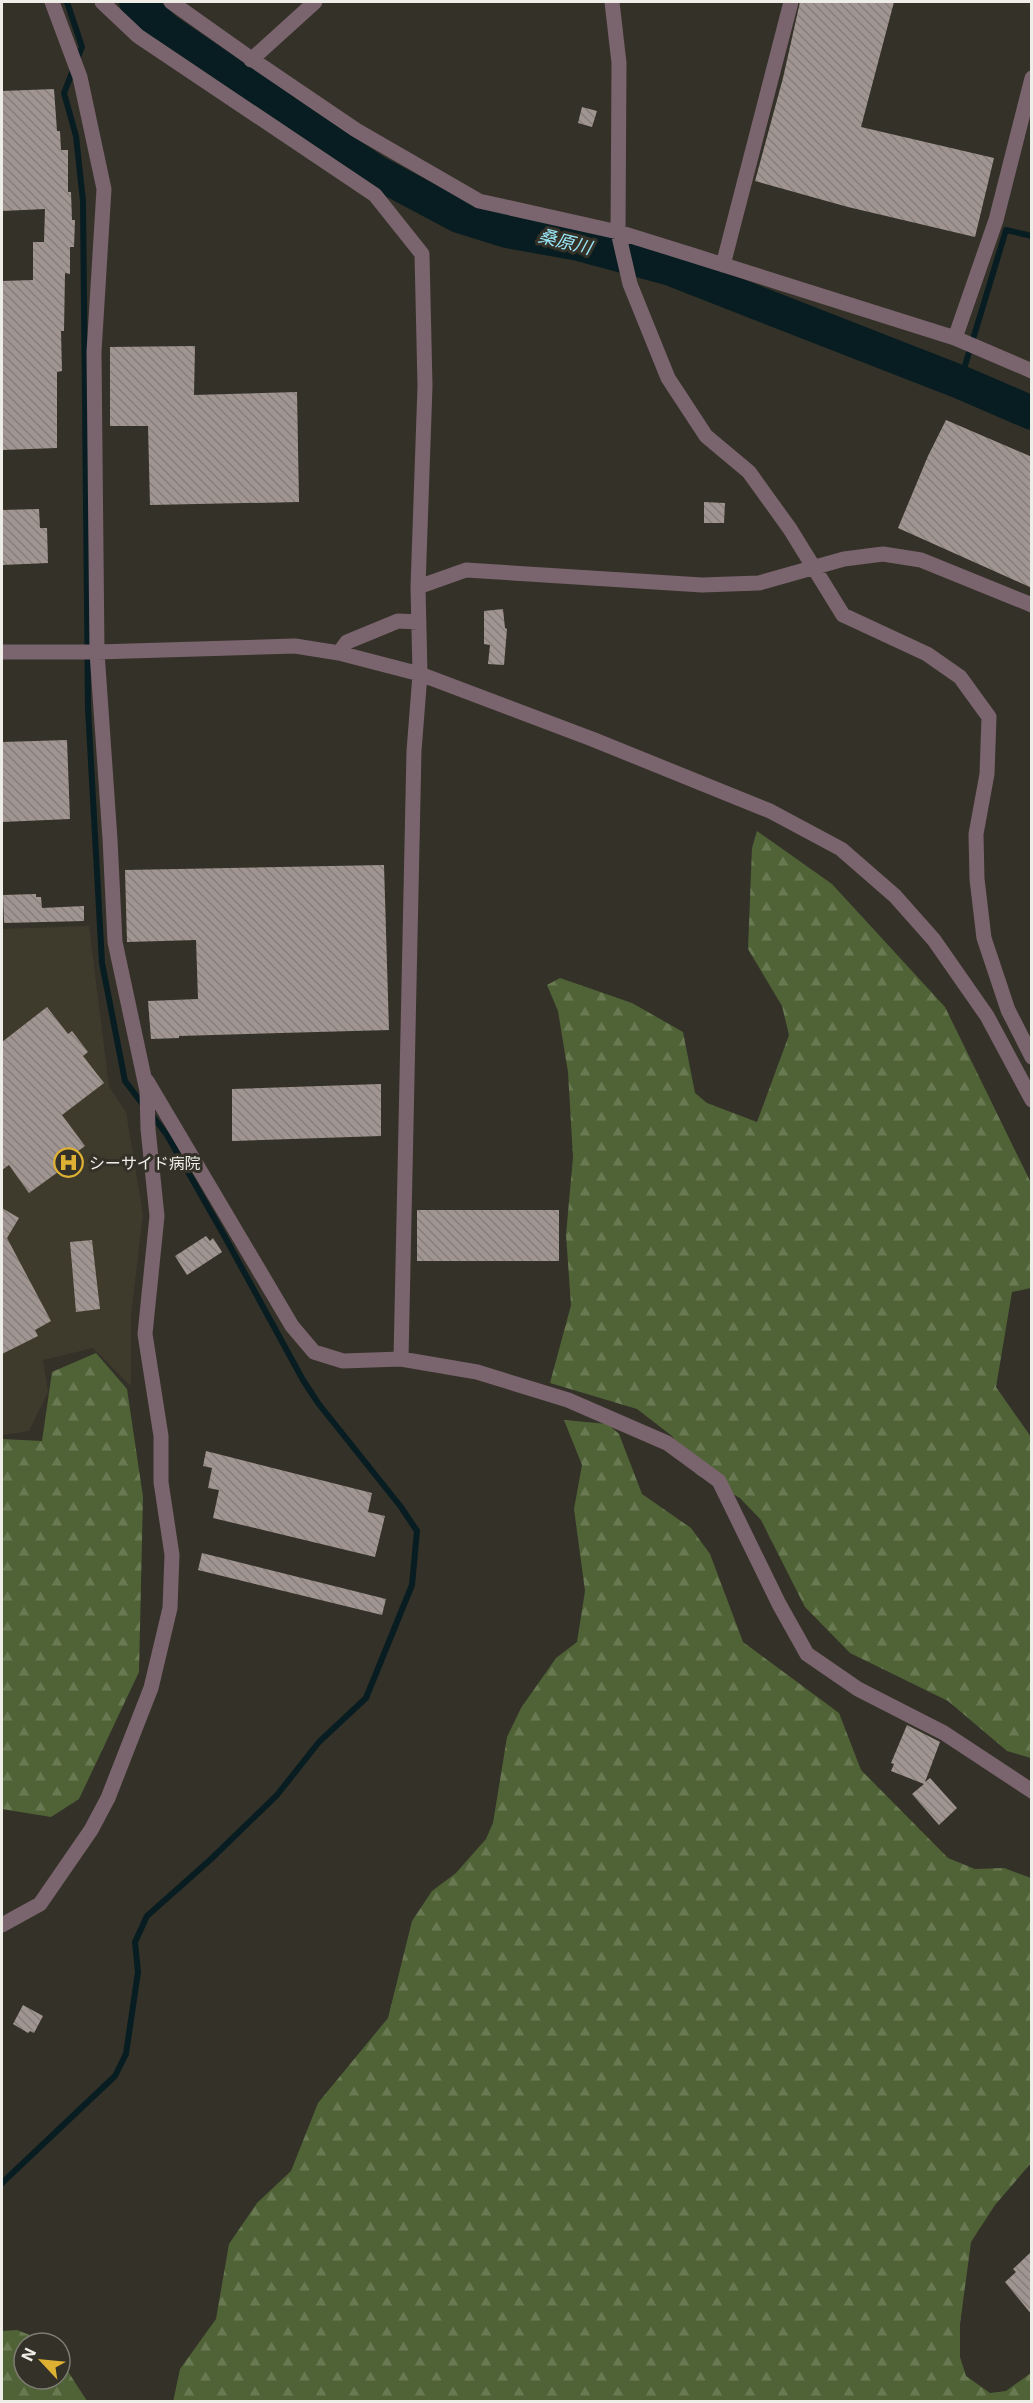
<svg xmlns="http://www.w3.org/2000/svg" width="1033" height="2403" font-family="Inter,'Noto Sans JP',sans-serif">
<defs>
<pattern id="forest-firs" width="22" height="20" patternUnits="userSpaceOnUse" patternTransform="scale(1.5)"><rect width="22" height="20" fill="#4f6336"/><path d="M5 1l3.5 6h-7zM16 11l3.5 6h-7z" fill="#697a53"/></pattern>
<pattern id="building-back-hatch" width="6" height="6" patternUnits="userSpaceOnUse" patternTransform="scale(1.5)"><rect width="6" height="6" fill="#a19591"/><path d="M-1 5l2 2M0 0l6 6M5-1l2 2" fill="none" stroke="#867e7a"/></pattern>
</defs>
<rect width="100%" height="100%" fill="#343128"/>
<path fill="#3f3b2c" d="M89,926L109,1087L126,1112L143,1214L131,1315V1386L93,1348L43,1360L48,1392L29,1431L2,1435V929Z"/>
<path fill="url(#forest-firs)" d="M757,831L832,884L945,1007L1031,1183V1288L1012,1292L996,1387L1031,1437V1758L1007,1751L948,1701L850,1653L805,1607L761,1520L740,1498L696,1474L672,1436L637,1409L550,1383L571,1305L566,1235L573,1157L568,1072L558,1011L547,985L560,978L632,1003L683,1032L695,1093L707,1103L757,1122L789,1035L782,1006L748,949L752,848Z
M96,1353L127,1389L143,1497L139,1672L79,1799L51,1817L2,1809V1439L42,1441L52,1372Z
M564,1420L608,1424L619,1434L642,1494L691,1528L710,1554L743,1642L839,1713L861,1770L948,1858L975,1869L1004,1868L1031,1878V2163L995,2205L971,2242L960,2324V2357L966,2376L990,2393L1006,2391L1031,2373V2401L173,2402L180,2369L216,2319L229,2244L257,2203L291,2171L318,2103L388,2018L412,1921L432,1891L456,1873L486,1839L493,1823L507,1737L521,1708L556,1658L577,1642L585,1591L574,1509L582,1465Z
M17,2330L50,2343H24V2379H60V2359L87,2401H2V2331Z"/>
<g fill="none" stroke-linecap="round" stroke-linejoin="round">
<path stroke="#081d21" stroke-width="6" d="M67,2L82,47L64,93L76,136L83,201L88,708L102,963L125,1081L144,1106
M960,382L1006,230L1032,236
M2,2183L115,2076L126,2054L138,1972L135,1942L147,1916L210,1860L277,1795L319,1742L366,1698L412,1585L417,1531L401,1507L318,1403L303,1380L225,1237L167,1135L151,1114"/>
<path stroke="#081d21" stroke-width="34" d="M136,2L166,30L305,125L376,172L459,216L507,231L579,244L668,268L960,382L1032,413"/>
</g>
<path fill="url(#building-back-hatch)" d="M800,2H894L861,127L994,158L975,237L848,207L755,181L783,78Z
M54,89L57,131H60L61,150H68V192H71L72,220H75L74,247H70V274L65,273L64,331H61L62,371L57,372V448L2,450V281L33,280V242H44L45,209L2,211V91Z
M582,107L597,111L592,127L578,123Z
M195,346L194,395L297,392L299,502L150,505L148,426H110V347Z
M946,420L1032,457V588L898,528L928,456Z
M704,502L725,503L724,523H704Z
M39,509L40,528H47L48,563L2,565V510Z
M503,609L505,628L507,629L504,665L488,664L490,645L484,644V611Z
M67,740L70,819L2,822V742Z
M384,865L389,1030L179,1036V1038L151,1039L148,1001L198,999L196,940L127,942L125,870Z
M36,894V897H41L42,908L84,906V921L4,923L3,895Z
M47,1007L68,1034L72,1031L88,1052L83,1056L104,1083L62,1115L85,1146L62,1163L65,1167L29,1193L9,1165L2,1170V1042Z
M381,1084V1136L232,1141V1089Z
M2,1208L19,1218L7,1238L51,1321L35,1330L38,1336L2,1354Z
M417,1210H559V1261H417Z
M206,1236L210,1241L213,1238L222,1252L187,1275L175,1256Z
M92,1240L100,1309L76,1312L70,1242Z
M206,1451L372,1493L368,1512L385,1516L375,1557L213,1518L219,1490L208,1488L212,1468L203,1466Z
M202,1553L386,1599L382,1615L198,1570Z
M907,1725L940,1742L925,1782L930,1778L957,1808L939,1825L912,1794L924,1784L891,1771L894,1764L891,1763Z
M23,2005L43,2016L34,2033L30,2031L28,2033L13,2024Z
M1032,2251V2315L1005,2282L1016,2272L1013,2269Z"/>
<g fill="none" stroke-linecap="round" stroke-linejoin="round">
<path stroke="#7a646d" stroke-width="15" d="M102,2L138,36L375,195L422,254L425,386L418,587L420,674L414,751L401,1359
M171,2L253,60L356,130L479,201L618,232L692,255L955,338L1032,371
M612,2L619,63L618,232L630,284L668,378L706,436L749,472L790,529L843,615L927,654L960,677L989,717L987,774L976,834L977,879L984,938L1008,1010L1032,1057
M251,60L315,2
M723,265L791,2
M955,338L996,220L1032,78
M418,587L466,570L702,585L759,583L844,559L883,554L921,560L1032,605
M2,652H97L295,646L339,653L420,674L592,739L770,811L841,849L895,896L934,940L987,1016L1032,1100
M339,653L347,642L398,621L419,622
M147,1081L292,1326L314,1352L343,1361L401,1359L477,1372L568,1400L667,1443L719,1481L779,1604L807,1654L858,1689L944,1733L1032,1791
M2,1925L40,1904L91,1830L108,1798L151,1688L170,1608L172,1555L161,1482V1436L145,1334L157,1216L148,1129L147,1091L115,942L110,839L97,652L94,352L104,189L80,77L52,2"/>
</g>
<defs>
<symbol id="hospital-ring" viewBox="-11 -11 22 22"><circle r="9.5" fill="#343128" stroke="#deb133" stroke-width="1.5"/><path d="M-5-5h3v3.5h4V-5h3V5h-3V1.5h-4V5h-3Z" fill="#deb133"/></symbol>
</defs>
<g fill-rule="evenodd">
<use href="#hospital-ring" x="52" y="1146" width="33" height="33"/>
</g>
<g text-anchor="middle" stroke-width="6" stroke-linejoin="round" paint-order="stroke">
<g font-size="16" fill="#eeede7" stroke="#343128" text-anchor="start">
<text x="89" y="1169">シーサイド病院</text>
</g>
<g font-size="18" font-style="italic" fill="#98e7f8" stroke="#343128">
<text transform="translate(565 242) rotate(14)" y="6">桑原川</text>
</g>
</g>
<rect width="1033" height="2403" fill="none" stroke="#eeede7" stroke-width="6"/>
<g transform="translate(42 2361) rotate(296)"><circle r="28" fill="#343128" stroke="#7e7c74" stroke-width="1.5"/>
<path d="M0-4.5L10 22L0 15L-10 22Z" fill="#deb133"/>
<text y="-9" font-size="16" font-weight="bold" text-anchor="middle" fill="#eeede7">N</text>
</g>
</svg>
